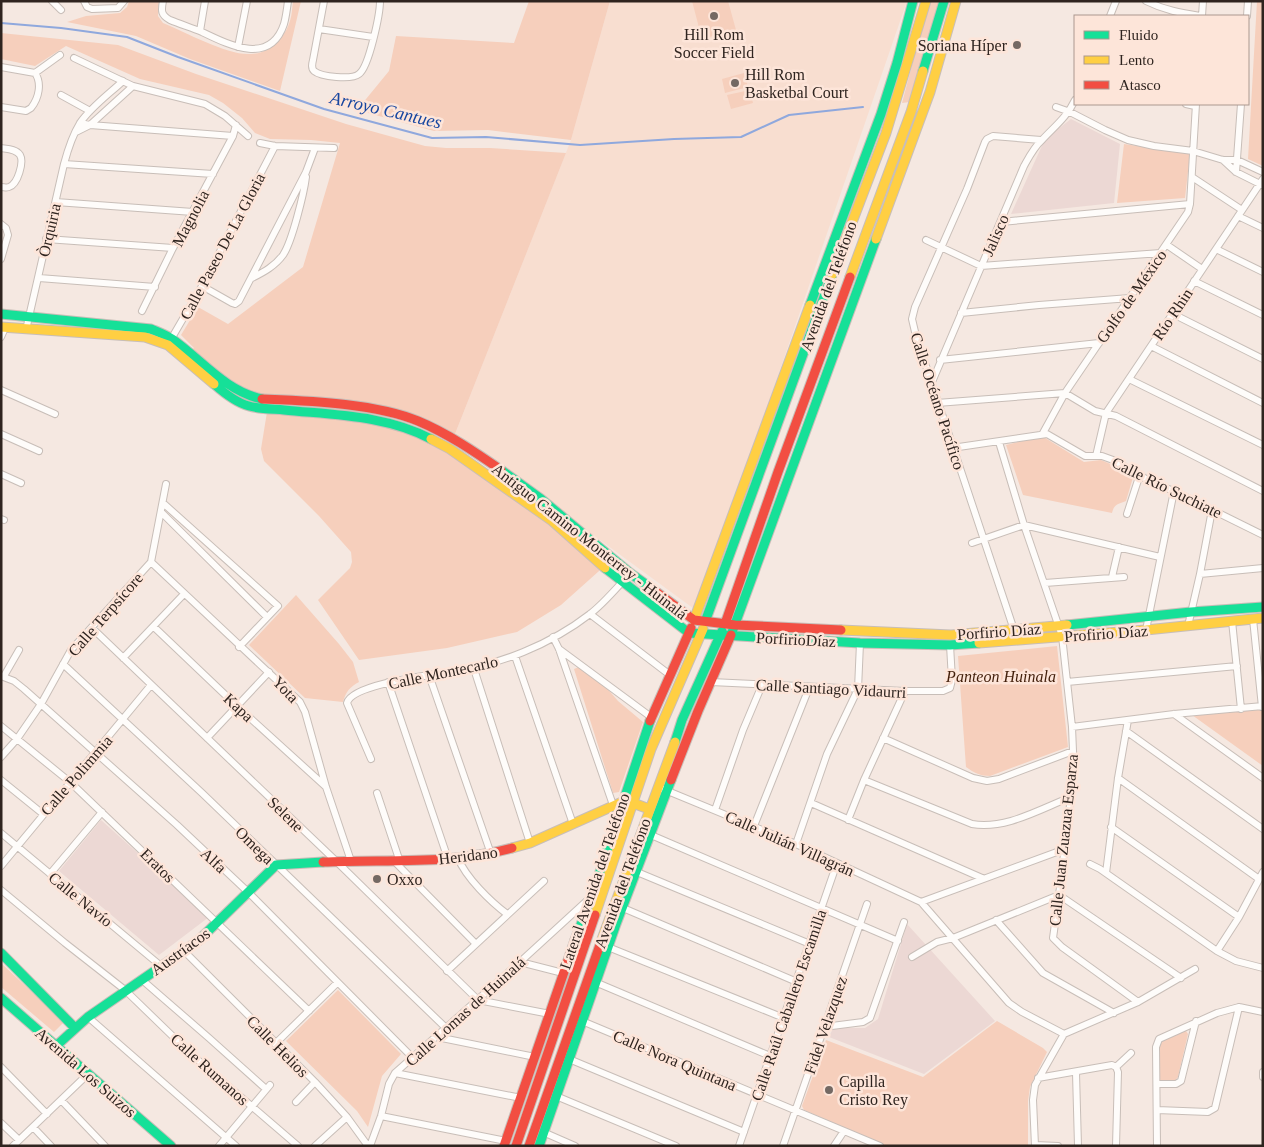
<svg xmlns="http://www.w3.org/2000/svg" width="1264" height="1147" font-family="Georgia,serif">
<rect width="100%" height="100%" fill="#f5e8e1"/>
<path fill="#f8ded0" d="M610,1H907L697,611L455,434L571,140Z"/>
<path fill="#ecd8d4" d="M1071,119L1120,144L1114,203L1011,214L1045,139Z
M101,820L209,917L159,955L59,871Z
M907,924L995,1021L924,1074L829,1037L833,1028H865L878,1019Z"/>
<path fill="#f6cfbc" d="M129,1H159L158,16L163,23C185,32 229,56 251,54C263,54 274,47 281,38C285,33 288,27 290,21C292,15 292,8 293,1H301L280,91L190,59L136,36L67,22L86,16L120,13L127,7Z
M529,1H610L571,140L488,130L434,131L357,110L389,71L396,36L514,43Z
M692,1H728L736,30L702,39Z
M929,1H939L910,102L902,103Z
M1257,1H1263V166L1248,159Z
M1,33L118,45L196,74L346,124L425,146L446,148H490L566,153L455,434L407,418L253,400L189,353L194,348L181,335L198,307L228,324L303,267L340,143L311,140L270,139L255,133L242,118L223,103L209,95L140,79L66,46L35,66L1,59Z
M744,73L748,87L725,93L722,79Z
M750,90L753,103L731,109L727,95Z
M1124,144L1190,154L1185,198L1117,203Z
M267,412L338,418L413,431L453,447L555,516L608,563L561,605L517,632L447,648L359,660L318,600L350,568L352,562L351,552L319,516L264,461L261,449Z
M1042,436L1084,462L1101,460L1134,474L1126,501C1118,504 1114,504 1112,513L1023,495L1006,445Z
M296,595L339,644L353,662L359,682C350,687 346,691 343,702L305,698L249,645Z
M1057,646L1068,747L990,776C981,776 974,773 966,767L958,656Z
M581,666L605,686L618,701L643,722L619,792L613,793L574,669Z
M1263,709V766L1192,715Z
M1,963L64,1022L54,1032L1,987Z
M338,990L401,1054L382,1076L368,1127L357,1111L286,1041Z
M997,1021L1043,1048L1047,1052L1030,1087L1028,1101V1146H887L804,1110L802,1106L826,1040L923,1077Z
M1182,1031H1186L1188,1034L1178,1077L1174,1082L1161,1081L1159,1078L1160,1045L1162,1041Z"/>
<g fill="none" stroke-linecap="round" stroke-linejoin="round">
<path stroke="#8fa8dd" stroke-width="2" d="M1,23L61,28L127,37L178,57L324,109L432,138L486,137L580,145L674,139L741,137L789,115L863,107"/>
<defs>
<path id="street" d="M52,1L61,10
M84,1L87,7L92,9L118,8L124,1
M163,1C161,11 161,15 170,20C180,24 192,28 202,32C229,45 270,66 284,24C286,17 287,9 288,1
M324,1L313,60C312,64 311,68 314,71C321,77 352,80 359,74C369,67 380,14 380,1
M1146,1C1164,10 1181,13 1200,16
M1110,16L1116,1
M1202,16L1203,1
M1247,16L1248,1
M319,29L373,37
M200,31L205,1
M238,47L247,1
M74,58L133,86L205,104L225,116L248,136
M1,67L35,73L60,55
M61,95L90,111
M1186,104L1195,106
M1,107L26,111L31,108C39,98 42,83 35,73
M1056,107L1070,112L1105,130L1128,140L1154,146L1193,151L1223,160H1237L1263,172
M80,123L90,125L233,136
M76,132L90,125L133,86
M260,143L275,146L334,148
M1,148C7,149 16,149 20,155C24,162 18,184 9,187C7,188 4,187 1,187
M1223,160L1236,172L1262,185
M64,164L213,174
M1236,172L1241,104
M1192,177L1242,210
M56,202L193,212
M1238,216L1263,228
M1001,222L1190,204
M1,224L6,228L8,235L1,259
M46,239L173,248
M926,240L981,266L1161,253
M1167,245L1202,269
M1216,249L1263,272
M39,278L155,287
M252,278C264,272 275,266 283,255C292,242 304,193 306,177
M1194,281L1263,315
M202,286L232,303L235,304L239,301L306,172L315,148
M142,311L173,248L233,136L236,125
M961,313L1039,305L1130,298
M1173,314L1263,359
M26,330L64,164C68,149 72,136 80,123C91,107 109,94 123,81
M1,337L5,328
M170,341L202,286L275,146
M1151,346L1263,403
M940,360L1099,343
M1129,379L1263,445
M932,382L1024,166C1029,157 1034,147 1042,140C1055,126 1067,117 1075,100
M1,390L55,414
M937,403L1065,393L1095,411L1116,416L1263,491
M1043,433L1065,393L1188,212L1190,204L1196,104
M1,434L39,451
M999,442L1024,525L1062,636L1072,727L1073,751L1071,797L1059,895L1053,938L1062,947L1138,1002
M952,448L1047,434L1085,456H1102L1113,460L1155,484L1174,491L1263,535
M1096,456L1106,413L1263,179
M1,474L21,483
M163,503L278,606L239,647
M161,512L267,617
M1127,514L1140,474
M1,519L4,520
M972,543L1024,525L1160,557
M151,562L300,702L305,712L326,787L351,861
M1200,574L1263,568
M1112,577L1119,547
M1045,583L1124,577
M590,614L670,675
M1253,619L1262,707
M1232,621L1241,709
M1188,626L1200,574L1212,510
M154,627L238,707L325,786
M92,628L337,862L478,1000L550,1014
M1146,630L1174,491
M553,637L559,649L613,805
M1017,639L916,336L912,319L915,307L967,189L985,142L987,139L993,136L1041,140
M559,649L651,717
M515,656L573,824
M123,658L184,594
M63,664L202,793L446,1028
M474,669L530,843
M429,675L491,854
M1,676L14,681L24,689L177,825L248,892L413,1058
M4,676L19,650
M388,682L448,859
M711,682L905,691H943L950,688L952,680L950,645
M1067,682L1237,666
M1174,714L1263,778
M1,726L70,782L309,1011
M1072,727L1174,714L1263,706
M1126,731L1263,829
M207,738L269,672
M883,738L973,778L987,781L999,779L1073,751
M1,757L17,739L41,704L71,650L151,562L166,484
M371,759L347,703C352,684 431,675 450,672C499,665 550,645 590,614C602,605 614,591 625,579
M1118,778L1259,879
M1,780L43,814
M864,780L972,824C1005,830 1040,809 1071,797
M658,787L796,844L921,902L1009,1003L1022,1012L1064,1034
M377,793L399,859
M811,803L982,878
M715,810L743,730L762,685
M848,820L864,780L905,691
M754,826L809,688
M1111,827L1239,917
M1,833L161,966
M651,835L898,941
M796,844L827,754L858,689L860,643
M458,858C466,878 491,902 507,914
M393,860L476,944
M1090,864L1100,869L1217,951L1236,961L1263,968
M1,866L151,685
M637,872L810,944
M1106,873L1118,778L1128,720
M50,874L102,812
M1,890L65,943L125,990L192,1055L298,1146
M921,902L1065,849
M623,908L797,982
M996,920L1043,973L1114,1013
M608,947L784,1018
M184,951L315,1082L347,1117L368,1146
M1217,951L1239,917L1263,872
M912,957L937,942L953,938L1059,895L1181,978
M520,962L563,973
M447,971L544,881
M141,979L209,1038L266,1089
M595,982L770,1056
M88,1017L236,1146
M582,1021L880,1146
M824,1027L863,1022L870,1018L904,922
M1064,1034L1138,1002L1195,969
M437,1037L535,1057
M275,1044L337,983
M569,1059L744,1132
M1,1067L47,1114
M1116,1067L1118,1072L1116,1146
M1116,1067L1131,1053
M1263,1072V1077
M395,1073L521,1098
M1076,1073L1078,1146
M1038,1078L1112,1065L1116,1067
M1157,1084H1176L1181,1081L1196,1021
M556,1096L676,1146
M61,1100L105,1146
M296,1102L315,1082
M1157,1110L1208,1112L1215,1108L1239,1007
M381,1116L506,1141
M1,1123L19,1140
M33,1127L51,1146
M543,1132L575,1146
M1035,1145L1058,1146
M13,1146L88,1074
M219,1146L270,1085
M315,1146L347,1117
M370,1146L381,1116L389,1084L395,1073L520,962L591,897
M739,1146L837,863
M783,1146L867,904
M834,1146L844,1131
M1035,1146L1033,1100L1035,1085L1064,1034
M1157,1146L1156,1047L1159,1039L1217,1013L1239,1007L1263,1012"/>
<path id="fast" d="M923,71L944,1
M810,305L881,114L897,63L913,1
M1,314L151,329C158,332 166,335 172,339C202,360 225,391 262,399
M214,384C223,392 237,403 249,406C260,409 273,409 284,410C333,415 386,415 431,439
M501,470L541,499L630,573L655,591
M605,568L689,633L860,643L950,645L979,643
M705,622L832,275
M1067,625L1191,612L1263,607
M731,635L876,239
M675,742L682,720L722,631
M575,940L592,896L650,721
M1,953L75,1028
M1,998L171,1146
M56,1046L88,1017L198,941L276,865L323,862
M539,1146L616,924L671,780"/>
<path id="slow" d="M876,239L930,92L956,1
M832,275L886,133L926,1
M850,277L911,112L923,71
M1,327L145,337L168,345L214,384
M431,439L450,449L551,520L605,568
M694,620L810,305
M841,630L951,635L1067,625
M979,643L1146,630L1263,618
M512,848L530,843L622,802L633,803L649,809
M595,915L651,749L703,629
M601,942L675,742"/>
<path id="jam" d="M262,399C309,401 375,403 418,421C447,433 475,452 501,470
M655,591L694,620L735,625L841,630
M725,624L778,472L850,277
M650,721L691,628
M671,780L698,711L731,635
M323,862C386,859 451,865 512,848
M504,1146L575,940
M516,1146L595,915
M529,1146L601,942"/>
</defs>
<use href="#street" stroke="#c8beb8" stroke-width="8"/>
<use href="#fast" stroke="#c8beb8" stroke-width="11"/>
<use href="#slow" stroke="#c8beb8" stroke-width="11"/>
<use href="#jam" stroke="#c8beb8" stroke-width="11"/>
<use href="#street" stroke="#fefcfa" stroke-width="6"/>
<use href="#fast" stroke="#16e098" stroke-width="9"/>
<use href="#slow" stroke="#ffcf43" stroke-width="9"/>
<use href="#jam" stroke="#f24e42" stroke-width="9"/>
</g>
<g fill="#746963" stroke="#fde5d9" stroke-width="2">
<circle cx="714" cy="16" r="5"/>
<circle cx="1017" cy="45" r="5"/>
<circle cx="735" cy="83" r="5"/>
<circle cx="377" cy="879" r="5"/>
<circle cx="829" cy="1090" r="5"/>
</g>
<g text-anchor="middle" stroke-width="5" stroke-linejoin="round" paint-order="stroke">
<g font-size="16" fill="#2f241f" stroke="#fde5d9" text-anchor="start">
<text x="714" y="40" text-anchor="middle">Hill Rom<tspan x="714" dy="18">Soccer Field</tspan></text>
<text x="1007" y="51" text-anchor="end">Soriana Híper</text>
<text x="745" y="80">Hill Rom<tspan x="745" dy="18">Basketbal Court</tspan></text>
<text x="387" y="885">Oxxo</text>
<text x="839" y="1087">Capilla<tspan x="839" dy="18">Cristo Rey</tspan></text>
</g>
<g font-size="16" fill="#2f241f" stroke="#fde5d9">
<text transform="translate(190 218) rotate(-62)" y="6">Magnolia</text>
<text transform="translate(49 230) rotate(-77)" y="6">Òrquiria</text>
<text transform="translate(995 235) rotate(-66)" y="6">Jalisco</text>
<text transform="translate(222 246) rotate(-62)" y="6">Calle Paseo De La Gloria</text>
<text transform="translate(828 286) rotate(-70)" y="6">Avenida del Teléfono</text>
<text transform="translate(1131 296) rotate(-55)" y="6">Golfo de México</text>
<text transform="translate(1172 314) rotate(-56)" y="6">Río Rhin</text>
<text transform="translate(938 401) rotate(72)" y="6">Calle Océano Pacífico</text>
<text transform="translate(1167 487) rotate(26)" y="6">Calle Río Suchiate</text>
<text transform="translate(590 541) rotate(38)" y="6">Antiguo Camino Monterrey - Huinalá</text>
<text transform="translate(105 614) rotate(-49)" y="6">Calle Terpsícore</text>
<text transform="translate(999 631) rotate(-4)" y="6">Porfirio Díaz</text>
<text transform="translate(1106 633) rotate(-4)" y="6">Profirio Díaz</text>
<text transform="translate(796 639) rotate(3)" y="6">PorfirioDíaz</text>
<text transform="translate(443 672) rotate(-12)" y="6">Calle Montecarlo</text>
<text transform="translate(831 688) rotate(3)" y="6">Calle Santiago Vidaurri</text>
<text transform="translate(286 689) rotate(46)" y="6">Yota</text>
<text transform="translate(239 707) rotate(43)" y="6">Kapa</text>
<text transform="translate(76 775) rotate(-49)" y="6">Calle Polimmia</text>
<text transform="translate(286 814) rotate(44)" y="6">Selene</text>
<text transform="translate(1063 840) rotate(-84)" y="6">Calle Juan Zuazua Esparza</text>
<text transform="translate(790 843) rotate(24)" y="6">Calle Julián Villagrán</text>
<text transform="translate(255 845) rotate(44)" y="6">Omega</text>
<text transform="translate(468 855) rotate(-7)" y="6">Heridano</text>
<text transform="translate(214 860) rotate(43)" y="6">Alfa</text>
<text transform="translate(158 865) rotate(44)" y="6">Eratos</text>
<text transform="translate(594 881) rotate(-71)" y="6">Lateral Avenida del Teléfono</text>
<text transform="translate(622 883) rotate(-70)" y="6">Avenida del Teléfono</text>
<text transform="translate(81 899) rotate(39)" y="6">Calle Navío</text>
<text transform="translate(180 951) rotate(-36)" y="6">Austríacos</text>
<text transform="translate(788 1005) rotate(-71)" y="6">Calle Raúl Caballero Escamilla</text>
<text transform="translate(465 1011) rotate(-42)" y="6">Calle Lomas de Huinalá</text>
<text transform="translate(825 1025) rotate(-71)" y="6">Fidel Velazquez</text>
<text transform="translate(278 1046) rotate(45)" y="6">Calle Helios</text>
<text transform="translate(675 1060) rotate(23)" y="6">Calle Nora Quintana</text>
<text transform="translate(210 1069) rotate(42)" y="6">Calle Rumanos</text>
<text transform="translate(86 1072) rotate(41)" y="6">Avenida Los Suizos</text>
</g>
<g font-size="16" font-style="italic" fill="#421f0b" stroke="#fde5d9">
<text x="1001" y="682">Panteon Huinala</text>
</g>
<g font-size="18" font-style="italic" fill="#1746a0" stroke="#fde5d9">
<text transform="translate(386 110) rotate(13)" y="6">Arroyo Cantues</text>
</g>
</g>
<rect width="1264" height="1147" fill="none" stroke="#2f241f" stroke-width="5"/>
<rect x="1074" y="15" width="175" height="90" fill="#fde5d9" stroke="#ab988f"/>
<rect x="1084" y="31" width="25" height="8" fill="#16e098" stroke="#ab988f"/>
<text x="1119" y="40" font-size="15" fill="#2f241f">Fluido</text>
<rect x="1084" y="56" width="25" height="8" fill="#ffcf43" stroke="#ab988f"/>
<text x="1119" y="65" font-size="15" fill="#2f241f">Lento</text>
<rect x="1084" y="81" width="25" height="8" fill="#f24e42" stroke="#ab988f"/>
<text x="1119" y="90" font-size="15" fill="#2f241f">Atasco</text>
</svg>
